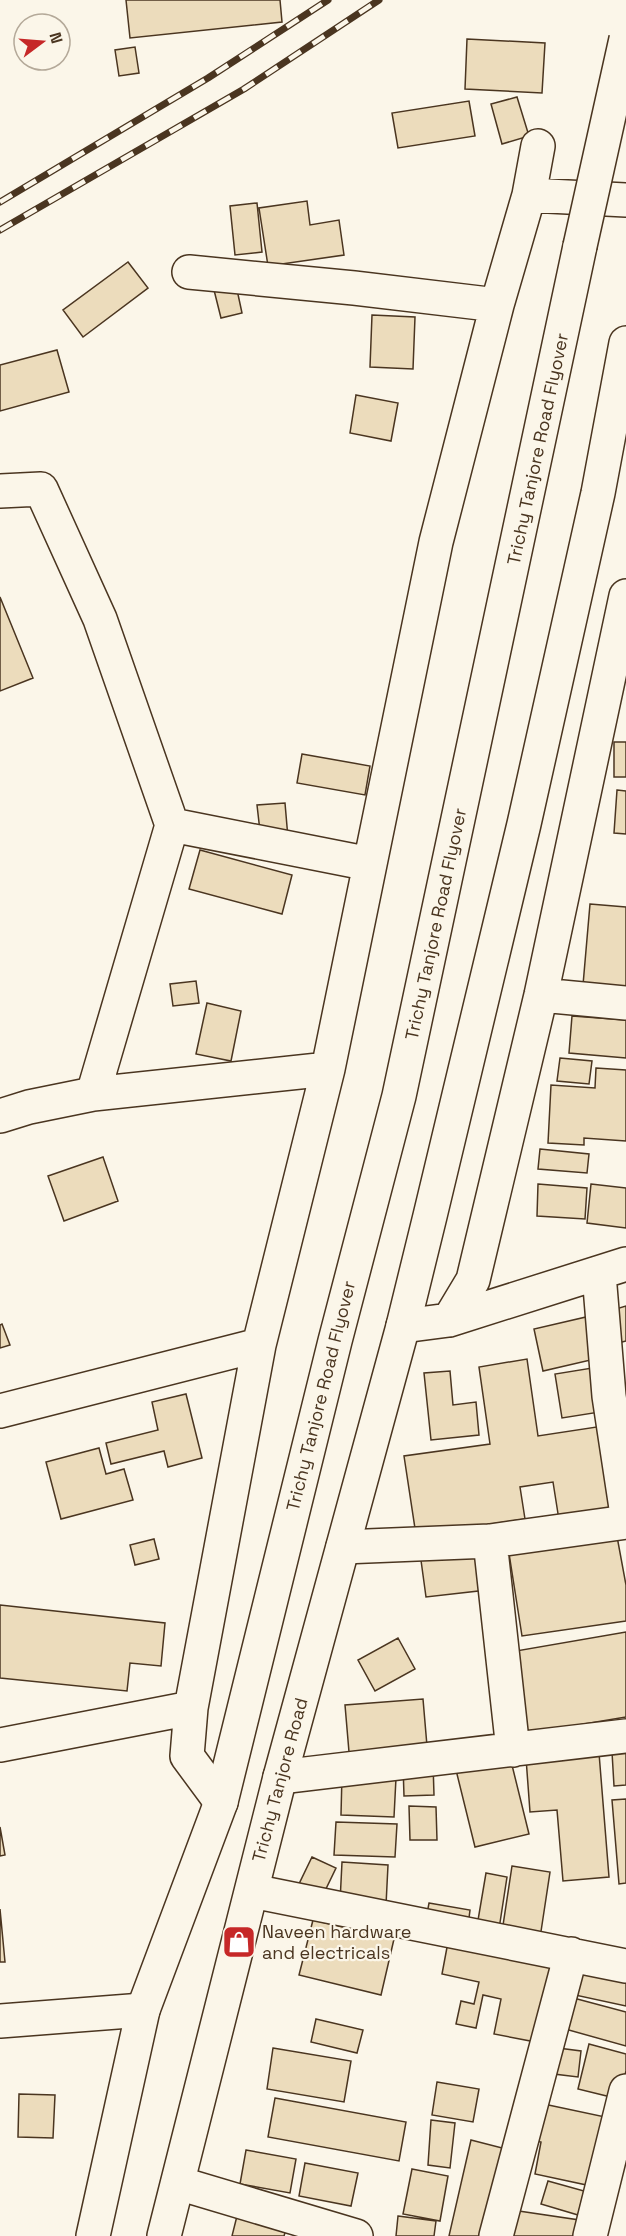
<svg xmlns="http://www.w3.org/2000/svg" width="626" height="2236" font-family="'Space Grotesk',sans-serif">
<rect width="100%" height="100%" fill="#fbf6e9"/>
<path fill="#ecdcbc" stroke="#4a3520" stroke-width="1.5" d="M126,0H280L282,22L130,38Z
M467,39L545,43L542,93L465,89Z
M135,47L139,73L119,76L115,50Z
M517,97L529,136L502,144L491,104Z
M469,101L475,136L398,148L392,113Z
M307,201L310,225L339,220L344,255L268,266L259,208Z
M257,203L262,252L235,255L230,206Z
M128,262L148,288L83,337L63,310Z
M236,285L242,313L221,318L214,290Z
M372,315L415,317L413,369L370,367Z
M57,350L69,392L0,411V365Z
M356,395L398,403L391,441L350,433Z
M0,597L33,678L0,691Z
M614,742H626V777H614Z
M302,754L370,766L365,795L297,783Z
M617,790L626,791V834L614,833Z
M285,803L288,838L261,840L257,805Z
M200,850L292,875L282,914L189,889Z
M590,904L626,907V989L583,985Z
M196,981L199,1003L173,1006L170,984Z
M207,1003L241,1011L231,1061L196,1054Z
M572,1016L626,1020V1058L569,1053Z
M560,1058L592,1061L589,1084L557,1081Z
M596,1068L626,1070V1141L584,1138V1145L548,1143L551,1085L595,1088Z
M540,1149L589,1154L587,1173L538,1169Z
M103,1157L118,1201L64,1221L48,1176Z
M538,1184L587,1188L585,1219L537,1216Z
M591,1184L626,1188V1228L587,1223Z
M626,1306V1341L614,1344L606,1312Z
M586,1317L595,1359L543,1371L534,1329Z
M2,1324L10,1345L0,1348V1325Z
M527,1359L538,1436L603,1426L615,1512L559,1520L553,1482L520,1487L525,1519L416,1535L404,1456L490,1444L479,1367Z
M592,1368L600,1412L562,1418L555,1374Z
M450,1371L453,1405L476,1402L479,1435L431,1440L424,1373Z
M186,1394L202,1458L168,1467L164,1451L111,1464L106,1443L158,1430L152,1402Z
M99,1448L106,1474L124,1469L133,1500L61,1519L46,1462Z
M616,1531L626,1585V1621L522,1636L508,1547Z
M154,1539L159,1559L135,1565L130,1545Z
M482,1545L487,1590L426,1597L420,1553Z
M0,1605L165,1623L161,1666L130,1663L127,1691L0,1678Z
M626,1632V1717L524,1734L510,1652Z
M398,1638L415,1669L375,1691L358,1660Z
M423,1699L427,1746L349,1752L345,1705Z
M626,1751V1785L614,1786L612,1752Z
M599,1753L609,1877L563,1881L557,1810L530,1812L526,1758Z
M510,1757L529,1834L475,1847L456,1770Z
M433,1763L434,1795L404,1796L403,1765Z
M342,1775L396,1778L394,1817L341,1815Z
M626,1799V1883L619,1884L612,1800Z
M409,1806L436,1807L437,1840H410Z
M336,1822L397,1824L395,1857L334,1855Z
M0,1827L5,1855L0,1856Z
M312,1857L336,1868L322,1897L298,1886Z
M342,1862L388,1865L386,1905L340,1902Z
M512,1866L550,1872L540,1938L502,1932Z
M486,1873L507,1877L499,1929L477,1926Z
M429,1903L470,1910L468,1926L426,1919Z
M0,1909L5,1962H0Z
M313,1920L394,1939L381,1995L299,1975Z
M448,1942L557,1965L541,2043L494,2034L501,1999L483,1995L476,2028L456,2024L461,2001L474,2004L479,1982L442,1974Z
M582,1962L626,1972V2006L575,1995Z
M566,1996L626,2012V2046L558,2027Z
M316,2019L363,2030L357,2053L311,2042Z
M589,2044L626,2054V2071L619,2099L578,2089Z
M273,2048L351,2061L344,2102L267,2089Z
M558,2048L581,2051L578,2077L554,2074Z
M437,2082L479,2089L473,2122L432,2115Z
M19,2094L55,2095L53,2138L18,2137Z
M275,2098L406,2122L399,2161L268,2137Z
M539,2103L610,2118L596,2187L535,2174L541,2142L531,2140Z
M431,2120L455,2123L450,2168L428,2165Z
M471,2140L510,2150L490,2236H449Z
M246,2150L296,2159L290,2193L240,2184Z
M305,2163L358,2173L351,2206L299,2196Z
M412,2169L448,2176L440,2221L403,2214Z
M548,2181L584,2191L578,2215L541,2204Z
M512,2210L586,2221L584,2236H508Z
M238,2212L287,2226L284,2236H232Z
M398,2216L436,2221L434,2236H396Z"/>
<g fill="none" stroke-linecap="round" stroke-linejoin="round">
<defs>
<path id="minor" d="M529,195L626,200
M189,272L354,288L497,305
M0,491L41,489L100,619L172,825L93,1094
M172,825L370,864
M541,995L626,1003
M0,1116L29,1107L93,1094L328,1069
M599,1274L609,1396L626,1508
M449,1320L473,1280L541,995L626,596
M403,1326L449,1320L626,1264
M0,1411L259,1345
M490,1541L513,1750
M343,1547L490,1541L626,1522
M0,1745L191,1708
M280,1777L626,1736
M221,1802L187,1756L191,1708L259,1345L328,1069L436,542L497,305L529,195L538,146
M252,1891L626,1966
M0,2021L143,2010
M178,2183L356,2236
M496,2236L571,1954
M590,2236L626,2091"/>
<path id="highway" d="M93,2236L143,2010L221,1802L335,1341L399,1096L580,246
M164,2236L280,1777L403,1326L430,1216L524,824L598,493L626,343"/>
</defs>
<use href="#minor" stroke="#4a3520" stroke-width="36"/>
<use href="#highway" stroke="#4a3520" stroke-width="36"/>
<use href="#minor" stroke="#fbf6e9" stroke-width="33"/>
<use href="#highway" stroke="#fbf6e9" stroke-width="33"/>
<defs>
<path id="rail" d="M0,202L208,78L328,0
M0,230L244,89L379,0"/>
</defs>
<use href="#rail" stroke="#4a3520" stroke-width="7"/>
<use href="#rail" stroke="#fbf6e9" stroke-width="4.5" stroke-dasharray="14" stroke-linecap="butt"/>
<defs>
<path id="highway-bridge" d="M580,246L626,39"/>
</defs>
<use href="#highway-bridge" stroke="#4a3520" stroke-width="36" stroke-linecap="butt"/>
<use href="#highway-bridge" stroke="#fbf6e9" stroke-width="33"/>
</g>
<defs>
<symbol id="shop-square" viewBox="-11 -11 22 22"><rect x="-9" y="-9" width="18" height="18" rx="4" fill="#c62828" stroke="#fbf6e9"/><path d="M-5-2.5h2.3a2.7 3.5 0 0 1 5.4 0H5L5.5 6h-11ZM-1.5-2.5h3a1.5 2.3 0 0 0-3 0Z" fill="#fff"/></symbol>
</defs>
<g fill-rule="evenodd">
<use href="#shop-square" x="220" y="1923" width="38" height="38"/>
</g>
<g text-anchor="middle" stroke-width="4.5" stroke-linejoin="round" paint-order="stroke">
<g font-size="18" fill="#4a3520" stroke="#fbf6e9">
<text transform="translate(538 449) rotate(-78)" y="6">Trichy Tanjore Road Flyover</text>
<text transform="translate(436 924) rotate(-78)" y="6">Trichy Tanjore Road Flyover</text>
<text transform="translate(321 1396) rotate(-76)" y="6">Trichy Tanjore Road Flyover</text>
<text transform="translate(280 1780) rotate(-75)" y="6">Trichy Tanjore Road</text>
</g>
<g font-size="18" fill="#4a3520" stroke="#fbf6e9" text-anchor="start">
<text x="262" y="1938">Naveen hardware<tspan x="262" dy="21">and electricals</tspan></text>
</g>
</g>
<g transform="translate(42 42) rotate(74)"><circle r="28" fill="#fbf6e9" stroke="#b4a999" stroke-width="1.5"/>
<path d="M0-4.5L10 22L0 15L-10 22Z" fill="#c62828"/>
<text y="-9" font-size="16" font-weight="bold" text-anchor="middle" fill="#4a3520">N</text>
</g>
</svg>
